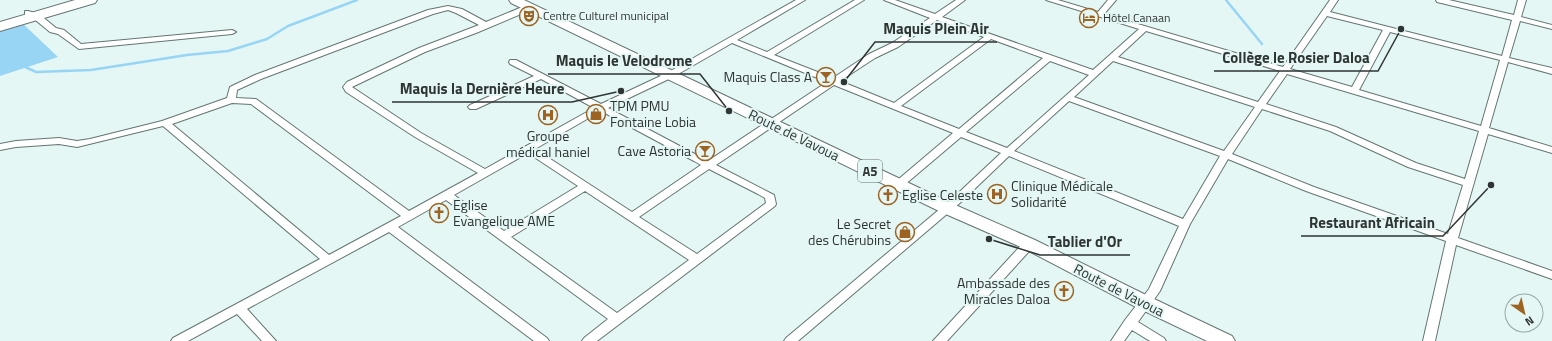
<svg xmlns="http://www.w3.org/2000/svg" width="1552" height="341" font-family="'Titillium Web',sans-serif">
<rect width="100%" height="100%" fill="#e4f7f4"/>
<path fill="#98d5f5" d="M21,22L58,57L0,76V28Z"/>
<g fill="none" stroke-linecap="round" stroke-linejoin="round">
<path stroke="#98d5f5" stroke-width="2.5" d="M1226,0L1262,44
M23,66L36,72L91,70L187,55L228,51L267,39L288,26L357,0"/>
<defs>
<path id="street" d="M796,0H805L737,40L767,52L855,0H864L774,55L833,78L869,54L892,43L930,18L884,0H895L935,14L956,0H965L942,17L1093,70L1139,29L1046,0H1058L1098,12L1108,0H1116L1104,14L1283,67L1330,0H1338L1330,12L1502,56L1512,20L1437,2L1436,0H1449L1514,15L1518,0H1526L1521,17L1552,25V29L1520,21L1509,58L1552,68V74L1508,62L1489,128L1552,147V153L1488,134L1458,238L1552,271V279L1456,245L1435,341H1423L1446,241L1306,191L1228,159L1190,224L1160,291L1138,322L1164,338L1166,341H1150L1132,330L1124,341H1111L1125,320L1149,289L1179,226L1009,156L961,202L798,341H784L786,338L953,198L1001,153L961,137L902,187H894L893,185L894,183L953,133L834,85L716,165L774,195L776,204L775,206L597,341H582L584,338L608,319L446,200L398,227L547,338L549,341H534L389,232L247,309L276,341H262L237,314L188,341H171L173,338L320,259L163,126L77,147L59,144L16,147L0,150V144L16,141L59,138L77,141L90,139L162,121L227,98L230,87L255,75L428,10L448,6L462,9L486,22L527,5H533V9L476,33L425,52L352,87L421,133L485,169L594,108L541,79L476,109H470L468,107L470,105L534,76L510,64L509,62L510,60H516L601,104L667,73ZM448,10L456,13L479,25L419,48L347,82L343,87L346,92L415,137L478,173L409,211L256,99L236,98L237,90L261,79L433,14ZM1327,16L1383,30L1352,87L1290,69ZM937,20L984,37L894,103L840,81L875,58L898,47ZM1146,31L1280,71L1258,102L1118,57ZM1390,32L1500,60L1481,126L1359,90ZM991,39L1043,58L959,129L901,106ZM732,43L827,82L708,161L608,108L673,77ZM1050,61L1089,75L1007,148L966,132ZM1113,61L1255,107L1224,151L1074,97ZM1287,74L1479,131L1465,179L1416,163L1336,127L1266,104ZM1069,101L1220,156L1183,219L1014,151ZM232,103L251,104L401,216L329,255L172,124ZM1262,109L1330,131L1408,167L1463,185L1448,234L1314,187L1232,154ZM601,111L694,161L701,165L632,212L535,149ZM528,153L578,186L504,231L454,195ZM709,169L758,194L765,198L766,203L697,254L639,217ZM585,191L689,260L617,313L511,237Z
M25,11H28L39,14L56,28L64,30L81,44L232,30L236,32L232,34L79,49L58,34L50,32L33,18L25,15Z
M1029,240L1033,241L1035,244L1033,247L947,341H933L1025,241Z"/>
<path id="primary" d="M509,0H524L953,204L1035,240L1152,298L1232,336L1235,341H1207L1138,308L1023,248L941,212L511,3Z"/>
<path id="highway" d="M75,0H97L95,3L0,31V22Z"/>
</defs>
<use href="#street" stroke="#647572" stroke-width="2"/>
<use href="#primary" stroke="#647572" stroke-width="2"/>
<use href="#highway" stroke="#647572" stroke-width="2"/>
<use href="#street" fill="#fff" fill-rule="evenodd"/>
<use href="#primary" fill="#fff" fill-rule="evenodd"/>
<use href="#highway" fill="#fff" fill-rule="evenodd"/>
</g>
<defs>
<symbol id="theatre-ring" viewBox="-11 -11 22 22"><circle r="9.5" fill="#e4f7f4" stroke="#9d6322" stroke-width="1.5"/><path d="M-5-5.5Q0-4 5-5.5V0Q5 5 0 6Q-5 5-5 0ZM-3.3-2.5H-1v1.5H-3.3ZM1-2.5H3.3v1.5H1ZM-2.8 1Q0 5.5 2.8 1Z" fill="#9d6322"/></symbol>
<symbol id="hotel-ring" viewBox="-11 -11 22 22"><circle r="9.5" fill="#e4f7f4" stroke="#9d6322" stroke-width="1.5"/><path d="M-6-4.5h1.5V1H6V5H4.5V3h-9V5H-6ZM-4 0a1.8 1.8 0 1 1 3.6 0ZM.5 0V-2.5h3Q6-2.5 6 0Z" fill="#9d6322"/></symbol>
<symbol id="bar-ring" viewBox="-11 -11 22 22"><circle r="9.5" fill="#e4f7f4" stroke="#9d6322" stroke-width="1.5"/><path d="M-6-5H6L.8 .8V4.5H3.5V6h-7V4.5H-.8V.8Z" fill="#9d6322"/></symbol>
<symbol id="shop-ring" viewBox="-11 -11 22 22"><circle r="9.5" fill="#e4f7f4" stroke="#9d6322" stroke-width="1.5"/><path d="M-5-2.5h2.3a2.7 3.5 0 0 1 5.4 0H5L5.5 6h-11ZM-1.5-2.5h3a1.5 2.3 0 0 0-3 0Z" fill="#9d6322"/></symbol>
<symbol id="hospital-ring" viewBox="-11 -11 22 22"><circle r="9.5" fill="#e4f7f4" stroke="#9d6322" stroke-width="1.5"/><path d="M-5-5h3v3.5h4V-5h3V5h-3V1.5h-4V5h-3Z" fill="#9d6322"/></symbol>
<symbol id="church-ring" viewBox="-11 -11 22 22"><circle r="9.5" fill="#e4f7f4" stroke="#9d6322" stroke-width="1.5"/><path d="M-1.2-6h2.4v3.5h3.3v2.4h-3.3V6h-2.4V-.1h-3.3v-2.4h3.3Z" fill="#9d6322"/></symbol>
</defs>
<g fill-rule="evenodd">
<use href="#theatre-ring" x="518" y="5" width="22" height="22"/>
<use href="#hotel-ring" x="1078" y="7" width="22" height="22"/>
<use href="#bar-ring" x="815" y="66" width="22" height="22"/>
<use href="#shop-ring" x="585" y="103" width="22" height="22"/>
<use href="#hospital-ring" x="537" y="104" width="22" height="22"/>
<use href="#bar-ring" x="694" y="140" width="22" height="22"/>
<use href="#hospital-ring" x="986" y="183" width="22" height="22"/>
<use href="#church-ring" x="877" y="184" width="22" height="22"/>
<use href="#church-ring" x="428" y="202" width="22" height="22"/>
<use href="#shop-ring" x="894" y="221" width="22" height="22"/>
<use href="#church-ring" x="1053" y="280" width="22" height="22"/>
</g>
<g text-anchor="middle" stroke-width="4" stroke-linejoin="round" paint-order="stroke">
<g font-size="12" fill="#2e3534" stroke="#e4f7f4" text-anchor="start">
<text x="543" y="20">Centre Culturel municipal</text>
<text x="1103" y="22">Hôtel Canaan</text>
</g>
<rect fill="#e4f7f4" stroke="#656f6e" stroke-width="1" x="858" y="160" width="24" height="22" rx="3"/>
<g font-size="13" font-weight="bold" fill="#2e3534">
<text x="870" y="176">A5</text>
</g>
<g font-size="14" fill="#2e3534" stroke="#e4f7f4" text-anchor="end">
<text x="812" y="82">Maquis Class A</text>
<text x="610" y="111" text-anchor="start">TPM PMU<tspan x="610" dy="16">Fontaine Lobia</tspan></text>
<text x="548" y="141" text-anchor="middle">Groupe<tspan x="548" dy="16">médical haniel</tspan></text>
<text x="691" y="156">Cave Astoria</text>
<text x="1011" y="191" text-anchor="start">Clinique Médicale<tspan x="1011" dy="16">Solidarité</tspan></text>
<text x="902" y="200" text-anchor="start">Eglise Celeste</text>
<text x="453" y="210" text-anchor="start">Eglise<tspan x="453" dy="16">Evangelique AME</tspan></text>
<text x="891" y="229">Le Secret<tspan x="891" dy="16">des Chérubins</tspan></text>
<text x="1050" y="288">Ambassade des<tspan x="1050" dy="16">Miracles Daloa</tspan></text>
</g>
<g font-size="14" fill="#2e3534" stroke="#e4f7f4">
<text transform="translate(794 135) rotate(26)" y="5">Route de Vavoua</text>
<text transform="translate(1119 290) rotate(27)" y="5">Route de Vavoua</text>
</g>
</g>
<path fill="none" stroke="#2e3534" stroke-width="1.5" d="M844 82L875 42H997M1401 29L1378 71H1214M729 111L700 74H548M621 91L572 102H392M1491 185L1443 236H1301M989 239L1040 255H1130"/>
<g fill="#2e3534" stroke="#e4f7f4" stroke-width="1.5">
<circle cx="844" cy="82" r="4"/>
<circle cx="1401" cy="29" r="4"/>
<circle cx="729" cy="111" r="4"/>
<circle cx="621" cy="91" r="4"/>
<circle cx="1491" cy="185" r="4"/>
<circle cx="989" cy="239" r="4"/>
</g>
<g font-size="15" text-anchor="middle" font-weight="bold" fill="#2e3534" stroke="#e4f7f4" stroke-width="4" stroke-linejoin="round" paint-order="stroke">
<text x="936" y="34">Maquis Plein Air</text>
<text x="1296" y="63">Collège le Rosier Daloa</text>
<text x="624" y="66">Maquis le Velodrome</text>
<text x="482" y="94">Maquis la Dernière Heure</text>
<text x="1372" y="228">Restaurant Africain</text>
<text x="1085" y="247">Tablier d'Or</text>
</g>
<g transform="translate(1524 313) rotate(146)"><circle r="19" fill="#e4f7f4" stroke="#9ba9a7"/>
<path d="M0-3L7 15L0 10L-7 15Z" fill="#9d6322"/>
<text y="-6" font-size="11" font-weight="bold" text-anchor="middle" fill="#2e3534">N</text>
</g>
</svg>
